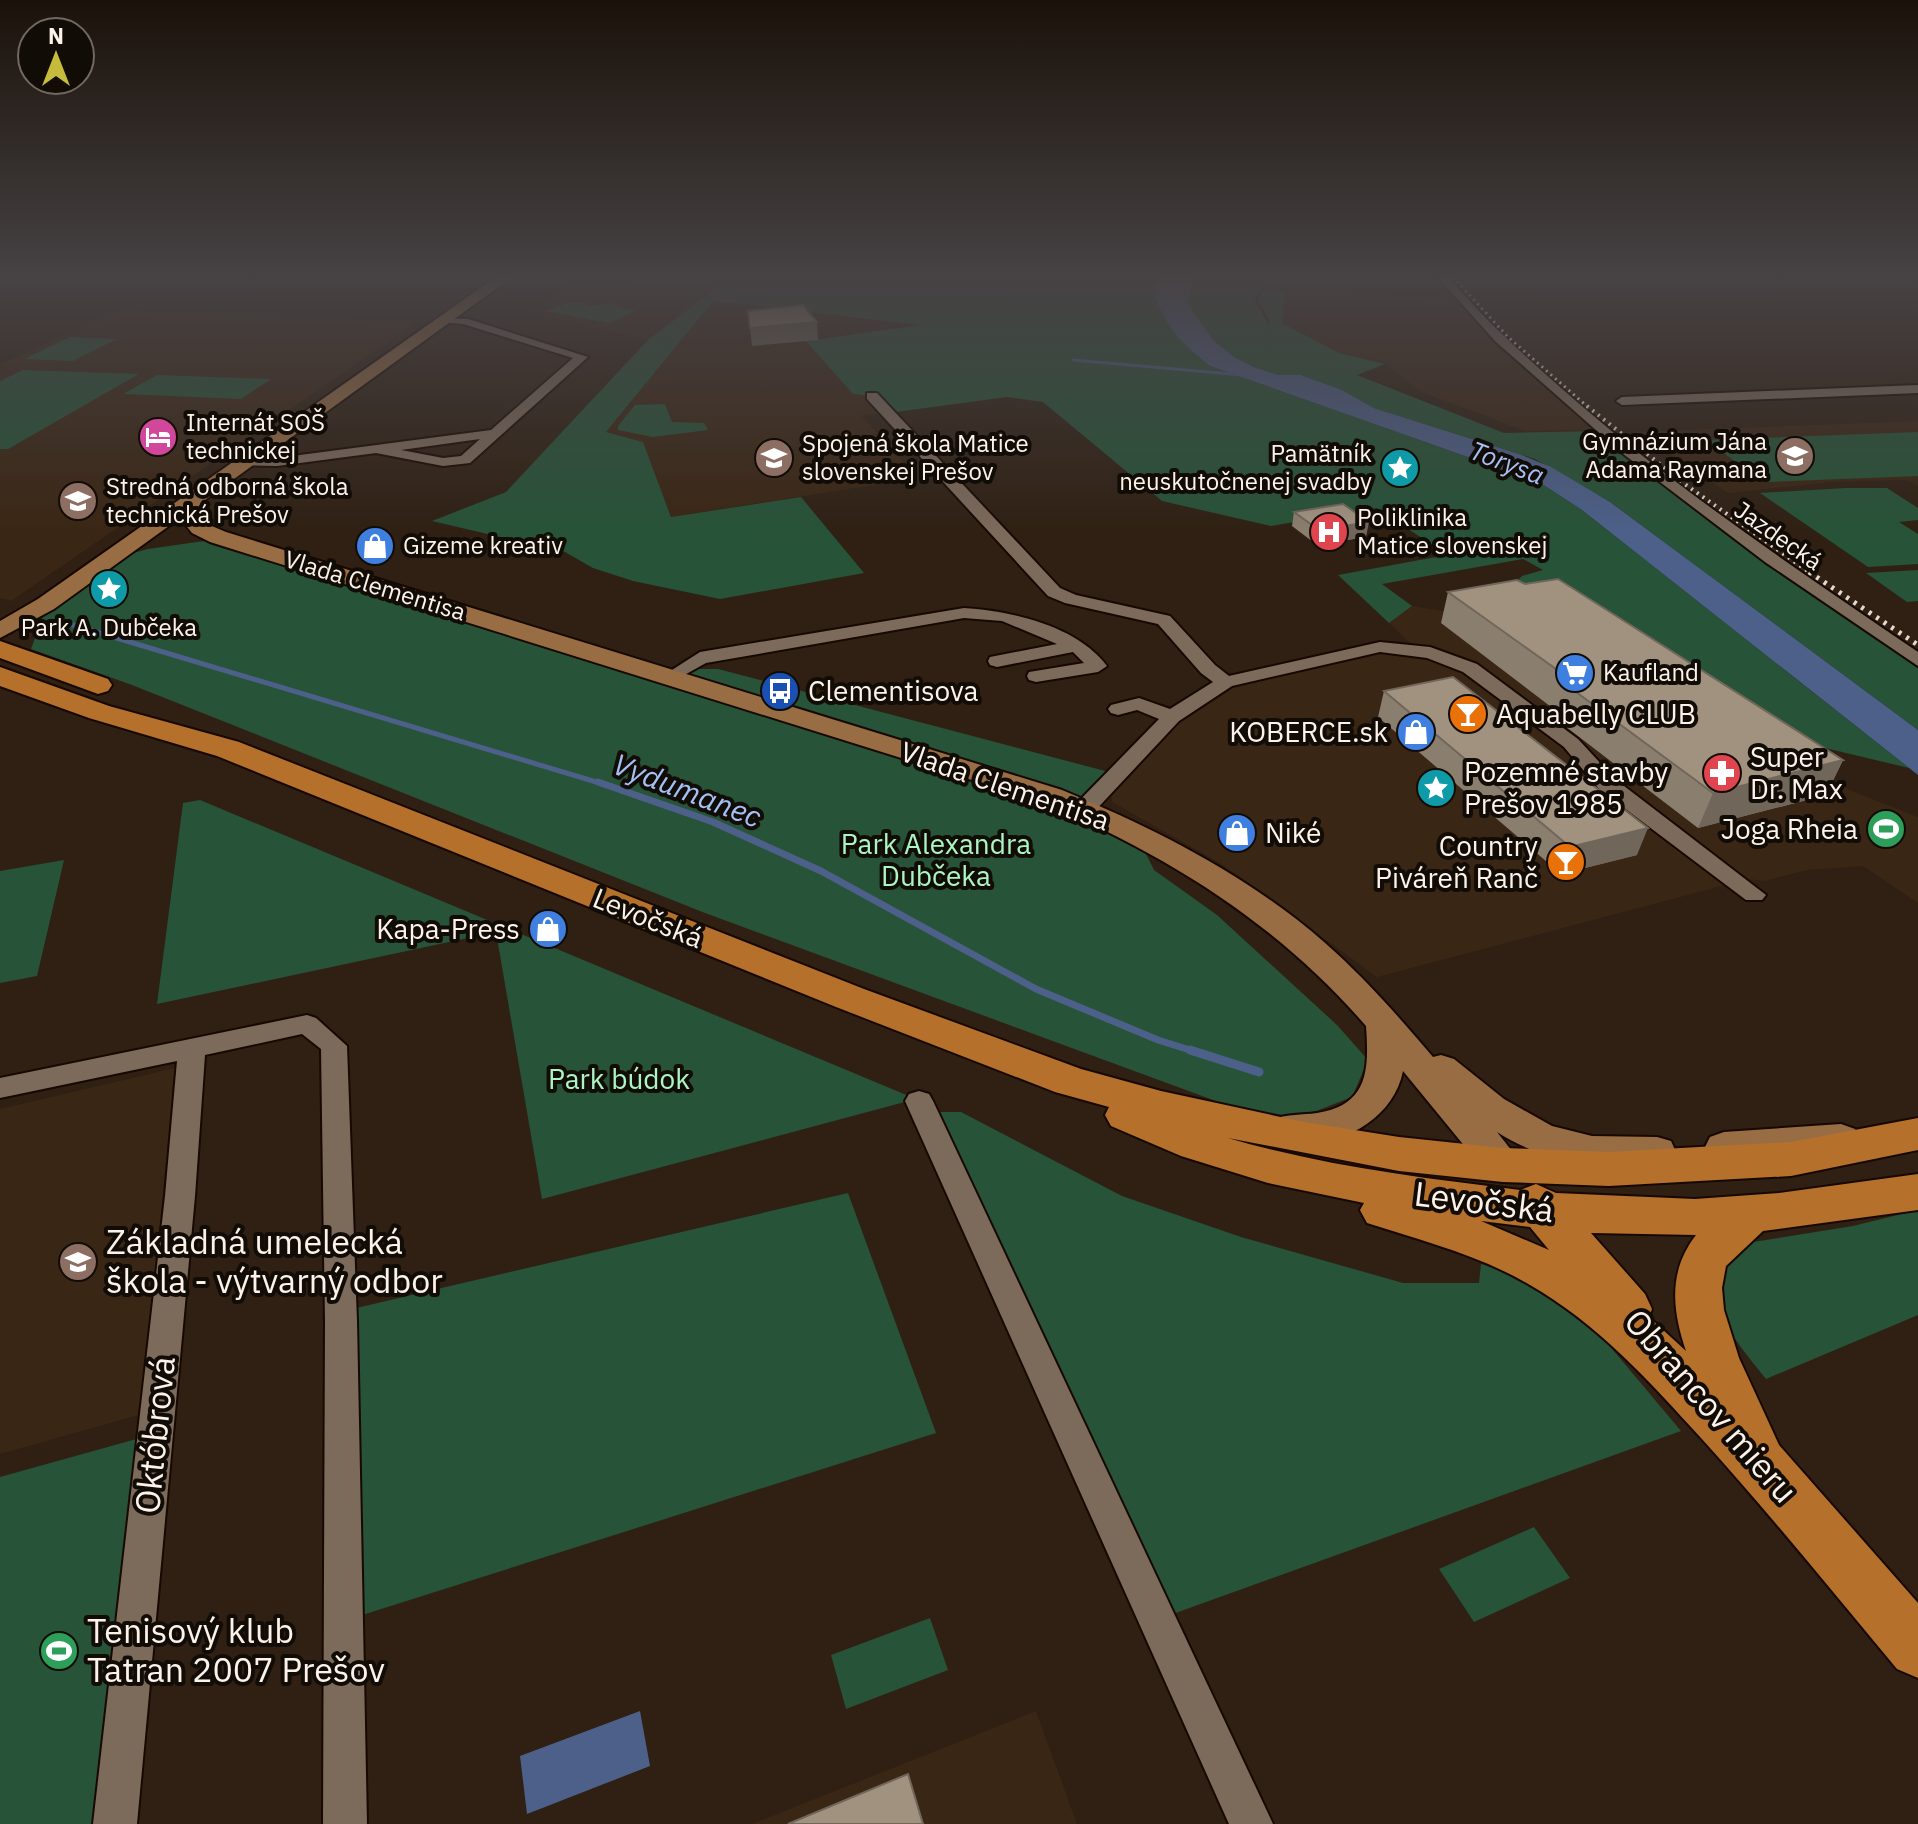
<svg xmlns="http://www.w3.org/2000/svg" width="1918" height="1824" font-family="'IBM Plex Sans',sans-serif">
<rect width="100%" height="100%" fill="#2f2013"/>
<path fill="#3a2614" d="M628,277H765L734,289Z
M578,280L709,295L648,340L530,313Z
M1285,292L1454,297L1595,430L1526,431L1421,392L1385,364L1339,353L1281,322Z
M713,301L927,325L1007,397L862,416L918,478L671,517L643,442L606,432Z
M119,311L417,322L11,601L0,598V364Z
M1918,421V486L1907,480L1831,482L1728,493L1637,432Z
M1533,596L1737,727L1852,791L1918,817V903L1863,866L1807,870L1765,881L1748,879L1377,977L1223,865L1112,802L1109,772L1222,680L1377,650L1423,655L1389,623L1412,606L1443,611Z
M175,1068L142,1414L0,1454V1109Z
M1036,1711L1077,1824H752Z"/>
<path fill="#275338" d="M765,277H952L1022,286L1037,277H1162L1157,285L1210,366L1539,482L1582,510L1909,768L1737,727L1520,586L1518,580L1522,576L1543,570L1523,559L1382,584L1412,606L1389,623L1338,575L1447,555L1377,508L1271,526L1162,501L1043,402L1007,397L888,413L872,396L853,394L806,341L922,325L713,301L606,432L643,442L671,517L801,497L864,573L720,599L633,581L593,568L565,552L432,521L506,492L648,340L718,287L734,289Z
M1195,277H1273L1254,299L1268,323L1271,324L1258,299L1263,291L1285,292L1282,323L1339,353L1385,364L1357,375L1504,433L1600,431L1636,462L1918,666V730L1610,502L1535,459L1374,408L1342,390L1301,375H1278L1254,367L1234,357L1213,340L1187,303Z
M585,302L587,306L615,303L618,308L636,311L609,323L546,311L568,303Z
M70,337L117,339L73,361L24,359Z
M23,370L139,374L8,449H0V381Z
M157,375L271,379L241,399L123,394Z
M665,404L672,422L704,423L708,430L653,437L618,430V426L635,405Z
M1918,432V476L1765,482L1705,440Z
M1846,488H1887L1918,508V520L1899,522L1918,534V564L1868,567L1760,493Z
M211,540L646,669H718L1109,772L1064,815L1115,832L1142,846L1154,870L1217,915L1337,1025L1368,1060L1352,1097L1301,1117L1243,1111L705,913L132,685L31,649L46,608L115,558L148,549Z
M1918,570V601L1907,602L1866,573Z
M200,800L916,1099L542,1199L496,932L157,1004L183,803Z
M64,860L37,976L0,983V871Z
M940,1112H961L1122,1196L1241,1237L1403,1283H1479L1481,1264L1561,1288L1681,1431L1170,1615Z
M848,1193L936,1433L356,1617L352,1309Z
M1918,1210V1315L1766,1379C1743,1350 1707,1311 1716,1271C1717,1262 1728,1252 1734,1245L1853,1226Z
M140,1438L99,1824H0V1477Z
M1534,1527L1570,1578L1474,1622L1439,1569Z
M930,1618L948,1670L846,1709L831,1655Z"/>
<path fill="#4c6089" d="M1162,277H1195L1187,303L1213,340L1234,357L1254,367L1278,375H1301L1342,390L1374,408L1519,454L1551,467L1610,502L1918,730V775L1582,510L1539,482L1210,366C1182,343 1166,329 1154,293Z
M640,1711L650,1766L527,1814L520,1756Z"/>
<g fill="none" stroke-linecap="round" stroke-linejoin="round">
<path stroke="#4c6089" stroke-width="3" d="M1073,360L1243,375"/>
<path stroke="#4c6089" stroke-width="5" d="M70,624L603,784"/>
<path stroke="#4c6089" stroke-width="7" d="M598,782L713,822L821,871L1036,989L1158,1040L1196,1052"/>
<path stroke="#4c6089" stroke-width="9" d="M1190,1050L1259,1072"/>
<defs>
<path id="street" d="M1438,277H1449C1482,318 1522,353 1561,388C1672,486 1796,569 1918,652V666L1765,562L1622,453L1495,341Z
M1912,277H1918V281Z
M440,318L468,319L588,357L470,463L443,466L376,453L277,466L240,465V459L245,458H277L491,430L573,358L463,324L440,322ZM480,439L461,456L443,458L401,450Z
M1918,385V393L1622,405L1616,401L1622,397Z
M867,393H877L1060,588L1076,595L1170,616L1215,665L1229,676L1380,642L1430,647L1477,664L1578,739L1615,779L1766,895L1762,900H1746L1599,789L1564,747L1463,672L1427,658L1380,652L1232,686L1179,721L1092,814H1076L1073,809L1076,804L1159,719L1137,710L1118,715L1111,713L1108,709L1111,705L1139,698L1170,709L1213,682L1201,673L1158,624L1065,603L1048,596L867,399Z
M964,608C1012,611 1077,626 1107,666L1098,672L1036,682L1029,680L1027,676L1029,672L1084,663L1073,652L997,667L990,665L988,661L990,657L1057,644L1002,621L964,618L706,663L670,683L661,677L700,652Z
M307,1015L316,1018L347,1046L357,1321L367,1824H323L325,1321L321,1049L302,1034L205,1055L195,1196L137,1824H93L165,1196L177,1061L0,1098V1078Z
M919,1091L929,1094L933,1101L1273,1824H1229L905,1101L909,1094Z"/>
<path id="secondary" d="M496,277H512L205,500L198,512L207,524L226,532L1062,790C1156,829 1247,875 1324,942C1364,977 1399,1017 1433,1057L1441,1055L1454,1059L1504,1099L1552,1126L1592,1136L1657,1137L1671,1141L1676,1152L1671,1163C1616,1180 1544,1162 1497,1132L1523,1165L1517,1176L1503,1180L1489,1176L1403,1071C1392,1126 1326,1155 1273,1139L1268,1129L1273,1119C1288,1114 1302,1115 1317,1113C1369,1105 1369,1069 1366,1026C1277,923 1167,855 1042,802L210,542L192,533L180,518L54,609L0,638V621L38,599Z
M1841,1124L1855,1129L1860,1139L1855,1149L1841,1154L1724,1162L1710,1157L1705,1147L1710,1137L1724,1132Z"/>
<path id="primary" d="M0,641L108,679L112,685L108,691L98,694L0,658Z
M0,667L109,706L239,742L864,989L1081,1069L1161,1091L1304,1122L1399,1137L1503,1148L1609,1152L1791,1142L1918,1118V1150L1791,1176L1609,1186L1503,1182L1399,1171L1228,1138C1323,1166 1422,1178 1520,1190L1536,1184L1556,1193L1695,1199L1779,1193L1918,1174V1210L1763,1231L1726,1266L1722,1288L1724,1310L1739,1358L1779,1445L1918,1603V1678L1897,1669C1832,1591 1769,1513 1701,1438C1649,1381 1598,1324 1530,1285C1479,1255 1423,1241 1367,1223L1360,1210L1364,1203L1268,1183L1181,1156L1111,1126L1105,1115L1109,1107L1055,1092L836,1007L217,756L89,718L0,686ZM1481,1221L1530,1227L1549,1250ZM1591,1233L1696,1235C1668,1271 1672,1310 1686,1351L1649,1317L1652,1309L1645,1294Z"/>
</defs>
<use href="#street" stroke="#170901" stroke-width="4"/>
<use href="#secondary" stroke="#170901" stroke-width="4"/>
<use href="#primary" stroke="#170901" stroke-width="4"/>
<use href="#street" fill="#7c6a5b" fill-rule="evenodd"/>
<use href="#secondary" fill="#986d44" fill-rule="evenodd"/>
<use href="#primary" fill="#b5712c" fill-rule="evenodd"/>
<path stroke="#e4d9d0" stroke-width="3" stroke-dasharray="2 4" stroke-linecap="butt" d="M1453,277L1508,337L1589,408"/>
<path stroke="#e4d9d0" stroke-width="4" stroke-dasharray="2 5" stroke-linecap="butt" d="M1587,406L1686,485L1812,574"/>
<path stroke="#e4d9d0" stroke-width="5" stroke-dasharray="3 6" stroke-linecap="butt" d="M1809,572L1918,645"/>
</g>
<path fill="#8a7e6e" d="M1294,512L1366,537L1317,545L1292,526Z
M1525,584L1843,760L1826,795L1698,828L1557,720L1559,713L1441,623L1448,592Z
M1384,691L1637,855L1561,874L1378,717Z"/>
<path fill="#71665a" d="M817,322L818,340L752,346L750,328Z
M1369,522L1366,537L1317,545L1319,530Z
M1843,760L1826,795L1698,828L1713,793Z
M1648,828L1637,855L1561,874L1570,847Z"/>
<path fill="#a19280" stroke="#71665a" stroke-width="2" d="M803,305L817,322L750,328L748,311Z
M1343,504L1369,522L1319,530L1294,512Z
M1558,579L1843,760L1713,793L1568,686L1577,684L1448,592L1517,580L1525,584Z
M1453,677L1648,828L1570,847L1384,691Z
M908,1774L923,1824H788Z"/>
<linearGradient id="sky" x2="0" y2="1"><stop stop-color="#1a120a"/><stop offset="0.52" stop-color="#474244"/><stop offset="1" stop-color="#474244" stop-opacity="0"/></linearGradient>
<rect width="1918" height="533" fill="url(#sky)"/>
<defs>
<symbol id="hotel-disc" viewBox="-11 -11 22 22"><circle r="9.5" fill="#d1479c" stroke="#120c06"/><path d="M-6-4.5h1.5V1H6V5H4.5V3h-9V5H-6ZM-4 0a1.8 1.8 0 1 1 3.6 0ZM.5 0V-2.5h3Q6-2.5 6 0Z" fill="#fff"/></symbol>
<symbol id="school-disc" viewBox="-11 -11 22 22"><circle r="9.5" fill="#8d6e63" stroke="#120c06"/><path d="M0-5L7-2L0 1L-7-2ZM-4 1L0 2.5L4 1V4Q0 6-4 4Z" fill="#fff"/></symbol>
<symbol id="sight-disc" viewBox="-11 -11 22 22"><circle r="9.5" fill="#0f9aa8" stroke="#120c06"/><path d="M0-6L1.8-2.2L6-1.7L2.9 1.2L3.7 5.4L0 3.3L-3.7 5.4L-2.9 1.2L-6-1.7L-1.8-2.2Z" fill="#fff"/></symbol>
<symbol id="hospital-disc" viewBox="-11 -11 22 22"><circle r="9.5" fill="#e0444e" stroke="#120c06"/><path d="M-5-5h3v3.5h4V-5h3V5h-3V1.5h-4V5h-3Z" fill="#fff"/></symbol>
<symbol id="shop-disc" viewBox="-11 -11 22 22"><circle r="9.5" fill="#3f7fe0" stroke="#120c06"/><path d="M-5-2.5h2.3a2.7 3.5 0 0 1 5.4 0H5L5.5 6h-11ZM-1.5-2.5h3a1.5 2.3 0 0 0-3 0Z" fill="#fff"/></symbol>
<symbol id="supermarket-disc" viewBox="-11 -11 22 22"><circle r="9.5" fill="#3f7fe0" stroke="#120c06"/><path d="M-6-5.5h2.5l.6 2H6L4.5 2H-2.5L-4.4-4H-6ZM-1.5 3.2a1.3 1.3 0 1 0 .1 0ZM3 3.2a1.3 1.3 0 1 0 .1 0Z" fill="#fff"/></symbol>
<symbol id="bus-disc" viewBox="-11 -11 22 22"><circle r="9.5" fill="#1a4fb4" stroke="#120c06"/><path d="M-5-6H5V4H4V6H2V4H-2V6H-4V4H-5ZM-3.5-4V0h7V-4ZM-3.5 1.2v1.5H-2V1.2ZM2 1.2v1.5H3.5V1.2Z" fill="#fff"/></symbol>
<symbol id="bar-disc" viewBox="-11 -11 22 22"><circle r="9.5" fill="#e8710a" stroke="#120c06"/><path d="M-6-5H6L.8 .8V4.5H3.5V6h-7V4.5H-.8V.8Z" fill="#fff"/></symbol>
<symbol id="pharmacy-disc" viewBox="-11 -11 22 22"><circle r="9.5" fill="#e0444e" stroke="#120c06"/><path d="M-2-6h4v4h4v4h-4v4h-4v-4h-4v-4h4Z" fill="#fff"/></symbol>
<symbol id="stadium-disc" viewBox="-11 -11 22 22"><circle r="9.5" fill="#2e9e5b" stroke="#120c06"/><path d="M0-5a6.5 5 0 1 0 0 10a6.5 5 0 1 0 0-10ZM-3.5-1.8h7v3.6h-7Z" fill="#fff"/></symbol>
</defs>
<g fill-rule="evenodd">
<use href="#hotel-disc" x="136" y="415" width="44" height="44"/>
<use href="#school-disc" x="1773" y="434" width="44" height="44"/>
<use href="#school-disc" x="752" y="436" width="44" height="44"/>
<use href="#sight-disc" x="1378" y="446" width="44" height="44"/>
<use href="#school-disc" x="56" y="479" width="44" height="44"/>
<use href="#hospital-disc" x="1307" y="510" width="44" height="44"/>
<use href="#shop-disc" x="353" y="524" width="44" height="44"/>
<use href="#sight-disc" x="87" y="567" width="44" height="44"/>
<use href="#supermarket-disc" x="1553" y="651" width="44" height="44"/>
<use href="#bus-disc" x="758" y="669" width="44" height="44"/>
<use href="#bar-disc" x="1446" y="692" width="44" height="44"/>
<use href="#shop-disc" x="1394" y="710" width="44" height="44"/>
<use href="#pharmacy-disc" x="1700" y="751" width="44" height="44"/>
<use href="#sight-disc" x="1414" y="766" width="44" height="44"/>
<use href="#stadium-disc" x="1864" y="807" width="44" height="44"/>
<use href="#shop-disc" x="1215" y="811" width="44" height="44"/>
<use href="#bar-disc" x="1544" y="840" width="44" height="44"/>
<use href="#shop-disc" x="526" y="907" width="44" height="44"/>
<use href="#school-disc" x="56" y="1240" width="44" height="44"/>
<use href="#stadium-disc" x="37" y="1629" width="44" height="44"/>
</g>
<g text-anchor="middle" stroke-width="8" stroke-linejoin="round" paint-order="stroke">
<g font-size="24" fill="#fcf2e9" stroke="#120c06" text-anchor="start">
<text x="186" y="431">Internát SOŠ<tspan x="186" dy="28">technickej</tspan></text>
<text x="1767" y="450" text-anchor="end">Gymnázium Jána<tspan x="1767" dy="28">Adama Raymana</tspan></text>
<text x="802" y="452">Spojená škola Matice<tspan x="802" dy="28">slovenskej Prešov</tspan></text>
<text x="1372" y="462" text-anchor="end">Pamätník<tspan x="1372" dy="28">neuskutočnenej svadby</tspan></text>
<text x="106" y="495">Stredná odborná škola<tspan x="106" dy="28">technická Prešov</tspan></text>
<text x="1357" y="526">Poliklinika<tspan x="1357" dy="28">Matice slovenskej</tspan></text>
<text x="403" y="554">Gizeme kreativ</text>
<text x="109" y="636" text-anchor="middle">Park A. Dubčeka</text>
<text x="1603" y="681">Kaufland</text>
</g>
<g font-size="24" fill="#fcf2e9" stroke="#120c06">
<text transform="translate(1778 536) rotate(35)" y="8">Jazdecká</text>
<text transform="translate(375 586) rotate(17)" y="8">Vlada Clementisa</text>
</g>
<g font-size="26" font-style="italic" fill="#a5c0f4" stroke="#120c06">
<text transform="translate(1507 463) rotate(21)" y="9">Torysa</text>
</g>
<g font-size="28" fill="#fcf2e9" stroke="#120c06" text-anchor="start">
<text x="808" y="701">Clementisova</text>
<text x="1496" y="724">Aquabelly CLUB</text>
<text x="1388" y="742" text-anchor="end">KOBERCE.sk</text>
<text x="1750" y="767">Super<tspan x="1750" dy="32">Dr. Max</tspan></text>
<text x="1464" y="782">Pozemné stavby<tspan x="1464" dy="32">Prešov 1985</tspan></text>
<text x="1858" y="839" text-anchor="end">Joga Rheia</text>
<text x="1265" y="843">Niké</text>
<text x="1538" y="856" text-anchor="end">Country<tspan x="1538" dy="32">Piváreň Ranč</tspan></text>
<text x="520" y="939" text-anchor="end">Kapa-Press</text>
</g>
<g font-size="28" fill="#fcf2e9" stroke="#120c06">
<text transform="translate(1005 786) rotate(19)" y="10">Vlada Clementisa</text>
<text transform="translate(648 918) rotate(22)" y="10">Levočská</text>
</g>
<g font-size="28" fill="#abf5c3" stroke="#120c06">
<text x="936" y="854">Park Alexandra<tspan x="936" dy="32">Dubčeka</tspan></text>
<text x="619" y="1089">Park búdok</text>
</g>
<g font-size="30" font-style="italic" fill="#a5c0f4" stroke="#120c06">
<text transform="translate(687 791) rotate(21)" y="10">Vydumanec</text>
</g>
<g font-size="34" fill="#fcf2e9" stroke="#120c06">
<text transform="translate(1484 1202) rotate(7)" y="12">Levočská</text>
<text transform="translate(1711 1406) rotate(49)" y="12">Obrancov mieru</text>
<text transform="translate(155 1435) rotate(-84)" y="12">Októbrová</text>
</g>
<g font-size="34" fill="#fcf2e9" stroke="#120c06" text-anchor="start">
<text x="106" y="1254">Základná umelecká<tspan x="106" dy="39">škola - výtvarný odbor</tspan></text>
<text x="87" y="1643">Tenisový klub<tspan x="87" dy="39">Tatran 2007 Prešov</tspan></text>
</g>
</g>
<g transform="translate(56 56)"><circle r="38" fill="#120c06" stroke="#706861" stroke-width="2"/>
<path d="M0-6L14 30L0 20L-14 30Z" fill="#c6bc3c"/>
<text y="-12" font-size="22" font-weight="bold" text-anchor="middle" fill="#fcf2e9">N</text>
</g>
</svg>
